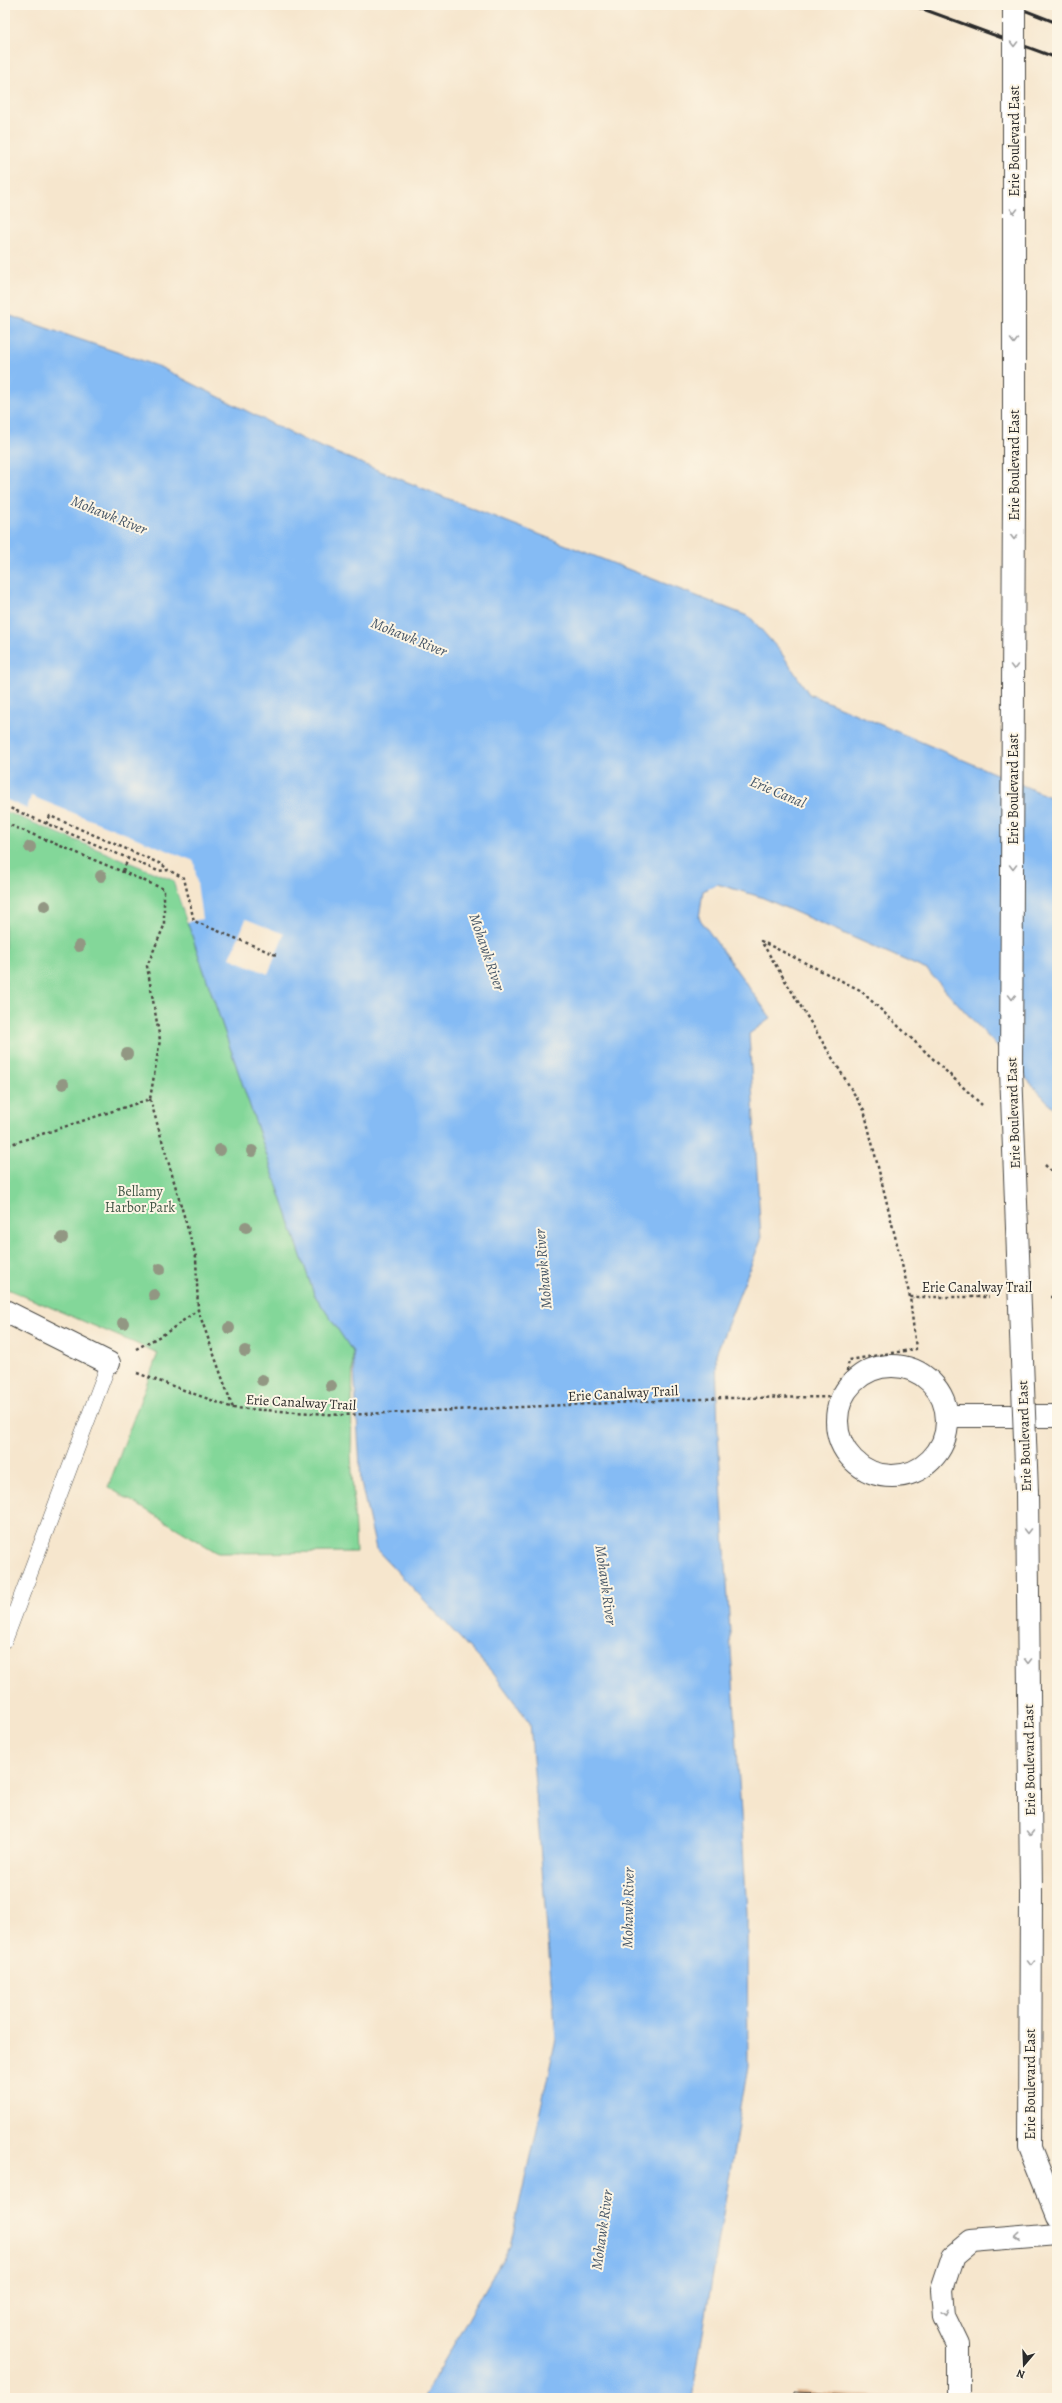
<svg xmlns="http://www.w3.org/2000/svg" width="1062" height="2403" font-family="Alegreya,serif">
<rect width="100%" height="100%" fill="#fcf5e5"/>
<filter id="ink" filterUnits="userSpaceOnUse"><feTurbulence type="fractalNoise" baseFrequency=".025" numOctaves="2"/><feDisplacementMap in="SourceGraphic" scale="8" xChannelSelector="R" yChannelSelector="G"/><feConvolveMatrix kernelMatrix="1 2 1 2 8 2 1 2 1" color-interpolation-filters="sRGB"/></filter>
<filter id="wash" filterUnits="userSpaceOnUse"><feTurbulence type="fractalNoise" baseFrequency=".012" numOctaves="4" result="noise"/><feDisplacementMap in="SourceGraphic" scale="16" xChannelSelector="R" yChannelSelector="G"/><feGaussianBlur stdDeviation="0.9" result="paint"/><feColorMatrix in="noise" values="0 0 0 0 0 0 0 0 0 0 0 0 0 0 0 0 0 1.4 0 .05"/><feComposite in="paint" operator="in"/></filter>
<g filter="url(#wash)">
<rect width="100%" height="100%" fill="#f6e6cd"/>
<path fill="#83d799" stroke="#578162" d="M5,811L173,880L314,1294L353,1352L351,1452L356,1552L218,1553L108,1487L158,1353L5,1288Z"/>
<path fill="#85bbf4" stroke="#587390" d="M5,314L158,366L304,440L449,499L750,617L780,651L809,694L1057,800V1112L927,970L761,897L717,884L703,891L699,918L771,1018L749,1034L761,1240L716,1354L718,1434L747,1913L748,2066L692,2398H423L510,2246L556,2039L530,1723L493,1673L376,1549L361,1483L353,1352L314,1294L173,880L5,811Z"/>
<path fill="#f6e6cd" d="M31,796L194,861L202,919L187,922L173,880L5,811V799L27,809Z
M246,919L284,934L268,974L230,958Z"/>
<g id="blocks">
<path fill="#dab087" d="M795,2392L903,2397V2398H795Z"/>
</g>
</g>
<g filter="url(#ink)">
<use href="#blocks" fill-opacity="0" stroke="#494743" stroke-width="1"/>
<g fill="none" stroke-linecap="round" stroke-linejoin="round">
<defs>
<path id="lane" d="M5,1640L109,1363"/>
<path id="street" d="M5,1311L109,1363
M837 1421a55 55 0 1 1 110 0a55 55 0 1 1-110 0Z
M948,1416H1057
M958,2398V2345L944,2316L942,2289L953,2256L971,2241L1057,2234"/>
<path id="highway" d="M1014,130V498
M1027,1492L1031,1893L1030,2148L1057,2215"/>
</defs>
<use href="#lane" stroke="#494743" stroke-width="16"/>
<use href="#street" stroke="#494743" stroke-width="24"/>
<use href="#highway" stroke="#494743" stroke-width="24"/>
<path stroke="#494743" stroke-width="2.5" stroke-dasharray="3 3" stroke-linecap="butt" d="M5,806L158,871L168,870L184,878L194,921L276,955
M5,823L164,889V926L147,966L160,1040L150,1099L5,1146
M46,824L50,816L161,864L168,869
M123,871L128,859
M150,1099L196,1257L198,1310L233,1408
M1045,1165L1057,1177
M910,1297L864,1110L761,941L860,990L982,1105
M1050,1297H1057
M136,1349L166,1333L198,1310
M137,1373L233,1408L342,1415L724,1398L842,1397L849,1360L916,1349L910,1297H989"/>
<use href="#lane" stroke="#fff" stroke-width="15"/>
<use href="#street" stroke="#fff" stroke-width="22"/>
<use href="#highway" stroke="#fff" stroke-width="22"/>
<path stroke="#2b2b2b" stroke-width="3" d="M912,5L1057,58
M1011,5L1057,23"/>
<defs>
<path id="highway-bridge" d="M1014,130V5
M1014,498L1011,1070L1027,1492"/>
</defs>
<use href="#highway-bridge" stroke="#494743" stroke-width="24" stroke-linecap="butt"/>
<use href="#highway-bridge" stroke="#fff" stroke-width="22"/>
</g>
<g fill="#929783">
<circle cx="30" cy="847" r="6"/>
<circle cx="101" cy="876" r="6"/>
<circle cx="45" cy="906" r="6"/>
<circle cx="79" cy="946" r="6"/>
<circle cx="127" cy="1054" r="6"/>
<circle cx="63" cy="1084" r="6"/>
<circle cx="220" cy="1150" r="6"/>
<circle cx="252" cy="1151" r="6"/>
<circle cx="246" cy="1227" r="6"/>
<circle cx="62" cy="1238" r="6"/>
<circle cx="160" cy="1269" r="6"/>
<circle cx="154" cy="1295" r="6"/>
<circle cx="123" cy="1323" r="6"/>
<circle cx="229" cy="1328" r="6"/>
<circle cx="245" cy="1351" r="6"/>
<circle cx="262" cy="1380" r="6"/>
<circle cx="331" cy="1386" r="6"/>
</g>
<defs><path id="oneway-chevron" d="M-2-3.5L2.5 0L-2 3.5" fill="none" stroke-width="1.6" stroke-linecap="round" stroke-linejoin="round"/></defs>
<g stroke="#a0a0a0">
<use href="#oneway-chevron" transform="translate(1014 44) rotate(90)"/>
<use href="#oneway-chevron" transform="translate(1014 211) rotate(90)"/>
<use href="#oneway-chevron" transform="translate(1014 341) rotate(90)"/>
<use href="#oneway-chevron" transform="translate(1014 537) rotate(90)"/>
<use href="#oneway-chevron" transform="translate(1014 667) rotate(90)"/>
<use href="#oneway-chevron" transform="translate(1013 867) rotate(90)"/>
<use href="#oneway-chevron" transform="translate(1012 997) rotate(90)"/>
<use href="#oneway-chevron" transform="translate(1027 1531) rotate(90)"/>
<use href="#oneway-chevron" transform="translate(1028 1661) rotate(90)"/>
<use href="#oneway-chevron" transform="translate(1030 1833) rotate(89)"/>
<use href="#oneway-chevron" transform="translate(1031 1963) rotate(90)"/>
<use href="#oneway-chevron" transform="translate(1018 2237) rotate(175)"/>
<use href="#oneway-chevron" transform="translate(945 2313) rotate(78)"/>
</g>
</g>
<g text-anchor="middle" stroke-width="4" stroke-linejoin="round" paint-order="stroke">
<g font-size="14" fill="#2b2b2b" stroke="#fcf5e5">
<text transform="translate(1014 141) rotate(-90)" y="5">Erie Boulevard East</text>
<text transform="translate(1014 465) rotate(-90)" y="5">Erie Boulevard East</text>
<text transform="translate(1013 789) rotate(-90)" y="5">Erie Boulevard East</text>
<text transform="translate(1013 1113) rotate(-92)" y="5">Erie Boulevard East</text>
<text x="977" y="1292">Erie Canalway Trail</text>
<text transform="translate(623 1393) rotate(-3)" y="5">Erie Canalway Trail</text>
<text transform="translate(301 1402) rotate(3)" y="5">Erie Canalway Trail</text>
<text transform="translate(1024 1436) rotate(-92)" y="5">Erie Boulevard East</text>
<text transform="translate(1029 1760) rotate(-91)" y="5">Erie Boulevard East</text>
<text transform="translate(1030 2084) rotate(-90)" y="5">Erie Boulevard East</text>
</g>
<g font-size="14" fill="#415646" stroke="#fcf5e5">
<text x="140" y="1196">Bellamy<tspan x="140" dy="16">Harbor Park</tspan></text>
</g>
<g font-size="15" font-style="italic" fill="#465667" stroke="#fcf5e5">
<text transform="translate(109 515) rotate(22)" y="5">Mohawk River</text>
<text transform="translate(409 637) rotate(22)" y="5">Mohawk River</text>
<text transform="translate(778 792) rotate(23)" y="5">Erie Canal</text>
<text transform="translate(487 952) rotate(71)" y="5">Mohawk River</text>
<text transform="translate(543 1269) rotate(-95)" y="5">Mohawk River</text>
<text transform="translate(606 1585) rotate(82)" y="5">Mohawk River</text>
<text transform="translate(628 1908) rotate(-89)" y="5">Mohawk River</text>
<text transform="translate(602 2230) rotate(-82)" y="5">Mohawk River</text>
</g>
</g>
<rect width="1062" height="2403" fill="none" stroke="#fcf5e5" stroke-width="20"/>
<g transform="translate(1024 2365) rotate(199)" stroke="#fcf5e5" stroke-width="3" paint-order="stroke">
<path d="M0-3L7 15L0 10L-7 15Z" fill="#2b2b2b"/>
<text y="-6" font-size="11" font-weight="bold" text-anchor="middle" fill="#2b2b2b">N</text>
</g>
</svg>
